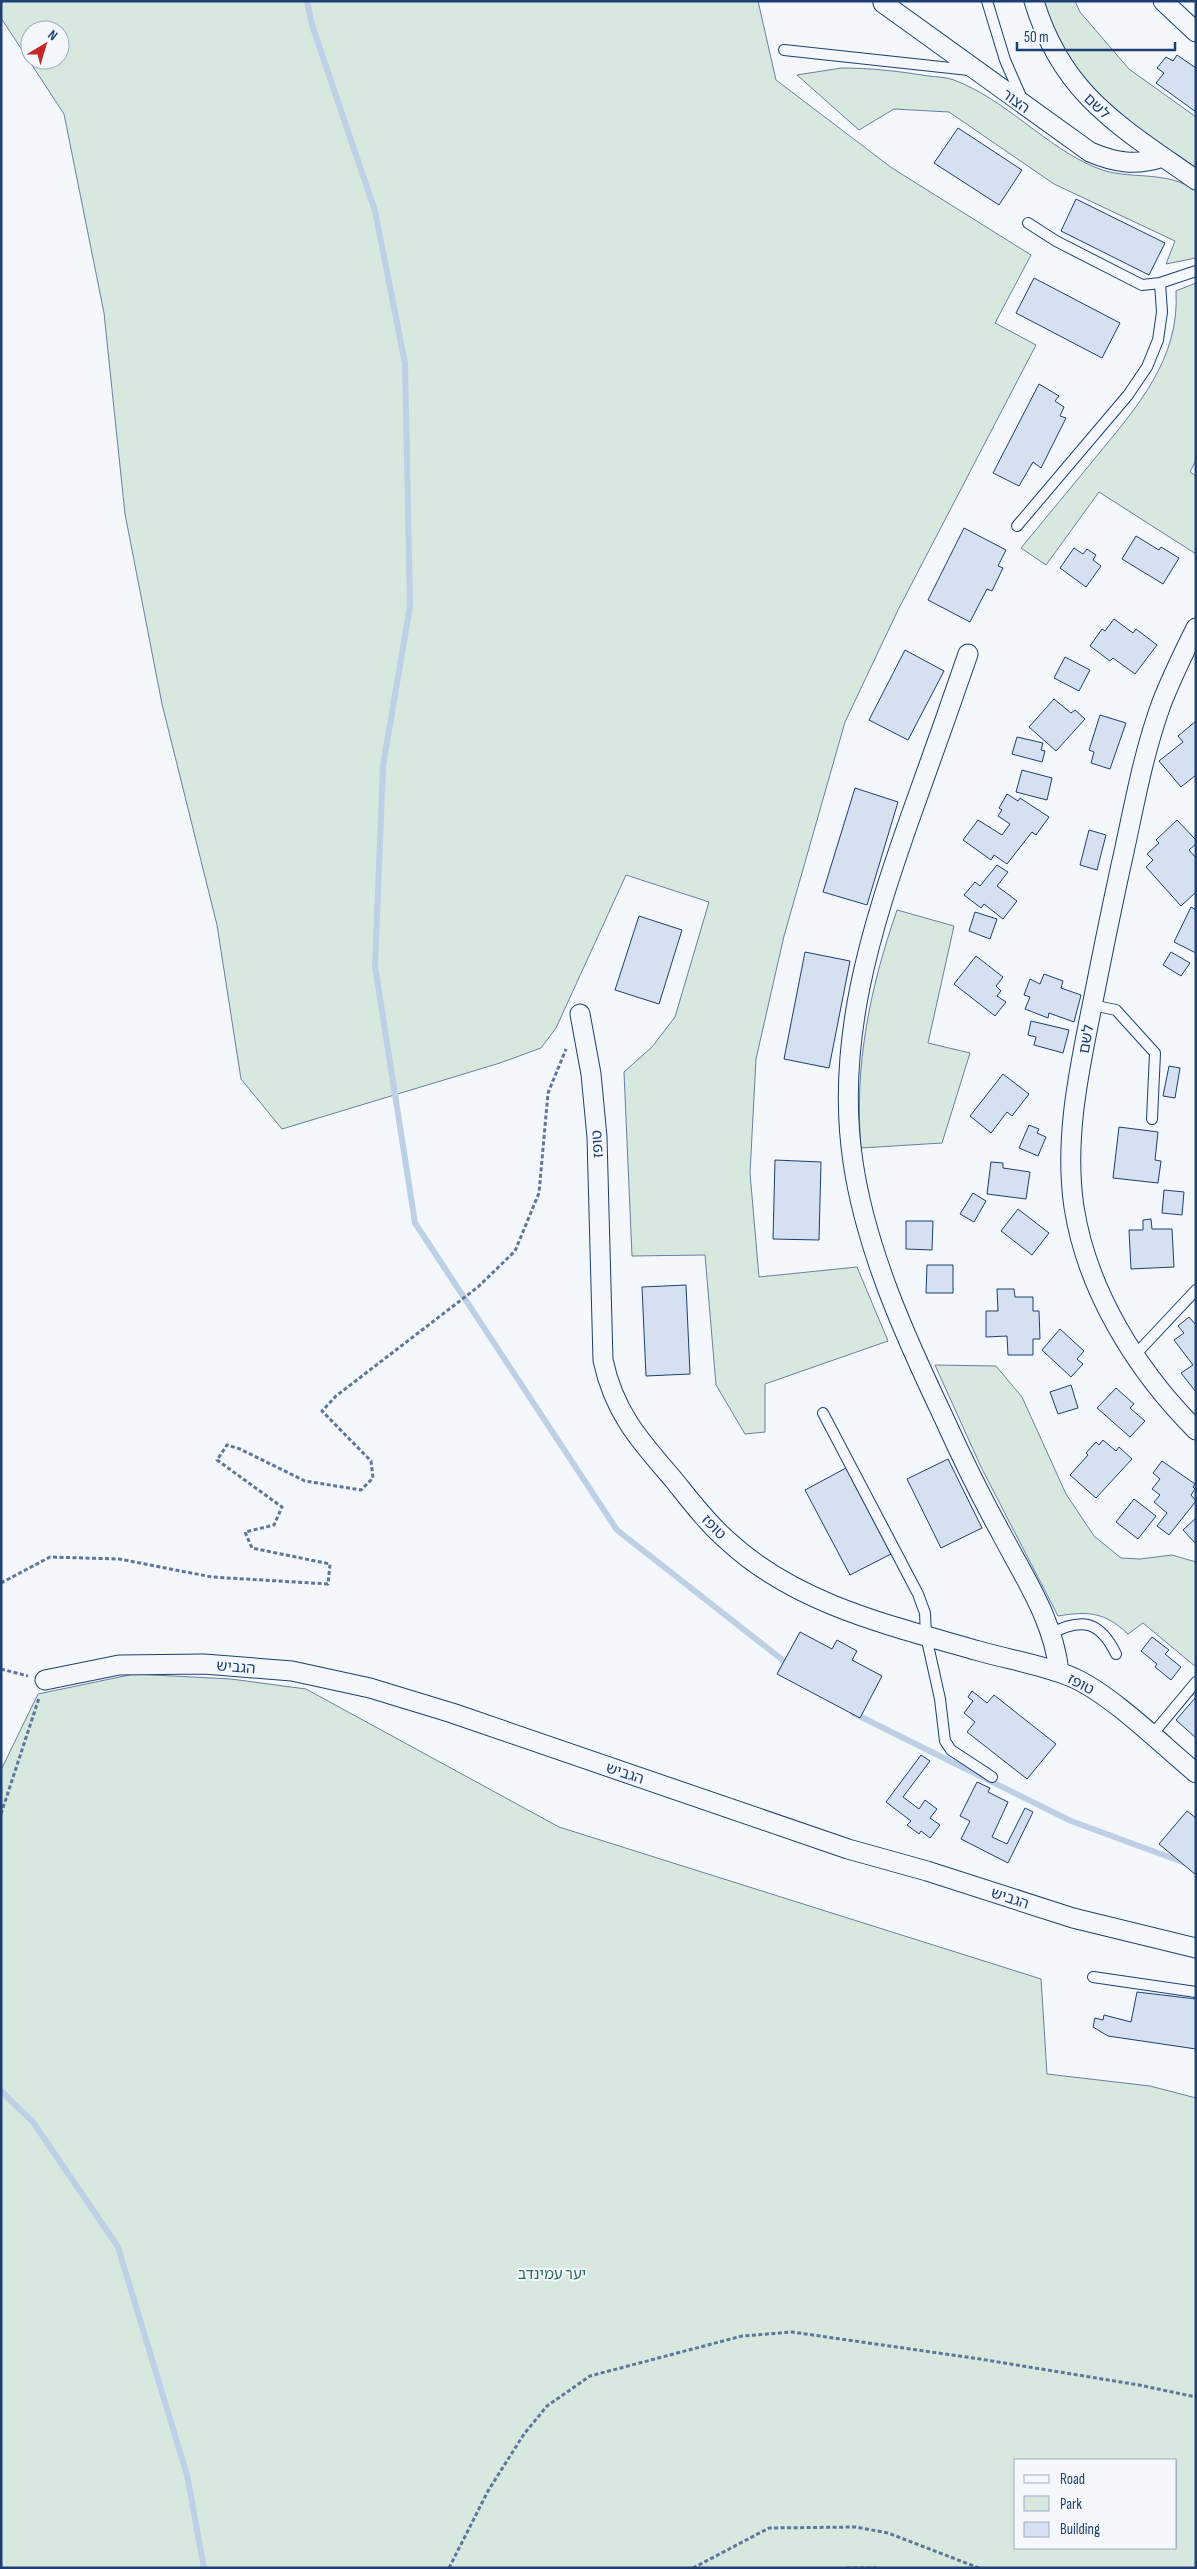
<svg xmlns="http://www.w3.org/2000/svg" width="1197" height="2569" font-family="'Sofia Sans Condensed','Noto Sans Hebrew',sans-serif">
<rect width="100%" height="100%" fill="#f4f7fb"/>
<path fill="#d7e8df" stroke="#687fa3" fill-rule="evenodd" d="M1,1H758L776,80L892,168L1031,255L995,323L1036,345L898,610L845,722L784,936L756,1059L750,1173L759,1277L857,1267L888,1341L765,1384V1432L745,1434L716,1385L705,1255L632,1256L624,1072L652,1047L675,1017L709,902L626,875L556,1028L541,1048L500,1063L282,1129L241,1079L217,925L162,704L125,514L104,313L64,114L1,18ZM30,30H60V60H30Z
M1040,1H1075L1080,12L1129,69L1196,117V170L1099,102L1066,63Z
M841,68C870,68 898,71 928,76C936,77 946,77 954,80C1007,100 1045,147 1097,168C1128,181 1167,169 1196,191V258L1166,264L1175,241L1054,184L949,112L894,109L859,130L797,75Z
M1196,283V460L1190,472L1196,476V554L1099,492L1046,565L1021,548C1046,518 1071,487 1096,457C1137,407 1180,359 1176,291Z
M897,910L954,926L928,1043L970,1053L942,1143L861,1148C854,1065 870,988 897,910Z
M935,1365L996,1366L1022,1397L1066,1494L1094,1536L1121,1558L1140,1559L1172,1555L1196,1562V1667L1143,1623L1128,1634C1105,1612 1088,1611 1058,1616L981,1467Z
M134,1674L231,1679L306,1689L559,1827L1041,1979L1047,2074L1150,2086L1196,2098V2568H1V1770L38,1694ZM1016,2460H1176V2548H1016Z"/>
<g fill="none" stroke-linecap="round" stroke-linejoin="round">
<path stroke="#bed0e5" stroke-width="6" d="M307,1L312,25L375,211L405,363L410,606L383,766L375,966L415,1223L617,1530L789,1665
M853,1713L1071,1821L1188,1864
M1,2091L33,2122L118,2247L187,2475L204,2568"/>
</g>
<path fill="#d5e0f0" stroke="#1d3f73" d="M1177,55L1196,68V112L1156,83L1164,73L1157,68L1166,57L1173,61Z
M958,128L1022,170L999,205L934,163Z
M1076,199L1165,243L1149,275L1061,231Z
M1034,278L1120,323L1102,358L1016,313Z
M1039,384L1059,396L1055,401L1064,407L1060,416L1066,418L1041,468L1033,462L1019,486L993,473Z
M964,528L1006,550L998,566L1003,568L992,591L987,589L970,622L928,600Z
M1136,536L1159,550L1161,547L1179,558L1163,584L1122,559Z
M1074,548L1083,554L1087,549L1096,555L1093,560L1101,566L1086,587L1060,568Z
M1114,619L1133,633L1136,629L1157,645L1135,674L1113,658L1110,661L1090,646L1102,629L1105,631Z
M905,650L944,671L908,740L869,720Z
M1065,657L1090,670L1079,691L1054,678Z
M1054,699L1071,713L1075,710L1085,719L1056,751L1029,727Z
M1100,715L1126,723L1110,769L1091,763L1094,752L1089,750Z
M1196,721V775L1181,787L1159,761L1183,742L1178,736Z
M1017,737L1043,743L1041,750L1045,751L1042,762L1012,754Z
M1022,770L1052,778L1047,800L1016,792Z
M855,788L898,802L867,905L823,892Z
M1007,794L1018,801L1020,798L1049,817L1036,835L1032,832L1007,864L994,855L991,860L963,840L978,820L1002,835L1010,824L998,816L1002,810L999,808Z
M1177,820L1196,840V844L1189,850L1196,858V892L1181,906L1146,867L1153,860L1147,854L1159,843L1156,840Z
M1089,830L1106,835L1097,870L1080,865Z
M997,865L1008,872L997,886L1017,901L1003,919L984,904L981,908L964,895L975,882L980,886Z
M1191,907L1196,910V953L1174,942Z
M975,912L997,919L990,939L969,931Z
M639,916L682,930L659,1004L615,990Z
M805,952L850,961L829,1068L784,1059Z
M1171,952L1190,963L1181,976L1163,965Z
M976,956L1003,977L996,986L1001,991L997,996L1006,1002L995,1016L954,984Z
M1044,974L1063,981L1061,988L1081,995L1074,1022L1049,1013L1048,1018L1025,1009L1030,997L1024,995L1030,979L1040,984Z
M1031,1021L1069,1030L1063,1053L1034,1045L1036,1037L1028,1035Z
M1169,1066L1180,1068L1175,1098L1163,1096Z
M1003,1074L1029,1094L1012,1116L1007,1112L991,1133L970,1116Z
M1029,1125L1039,1129L1037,1133L1046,1137L1038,1156L1019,1148Z
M1119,1127L1158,1132L1155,1160L1161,1161L1158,1183L1113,1178Z
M775,1160L821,1162L819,1240L773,1239Z
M991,1162L1003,1163V1168L1030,1172L1026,1199L987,1194Z
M1164,1190L1184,1192L1182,1215L1162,1213Z
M973,1193L986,1201L974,1222L960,1214Z
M1018,1209L1049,1233L1032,1255L1001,1231Z
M1151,1219L1152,1229H1172L1174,1267L1131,1269L1129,1230H1143V1220Z
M906,1221H933L932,1250L906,1249Z
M927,1265H953V1293H926Z
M686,1285L690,1374L646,1376L642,1287Z
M997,1289H1014L1015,1297H1033V1311H1039L1040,1339H1033V1355H1008L1007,1336L986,1337V1311H998Z
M1189,1317L1196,1325V1392L1181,1373L1193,1365L1174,1340L1184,1333L1178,1326Z
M1060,1329L1084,1351L1077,1359L1083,1364L1071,1377L1042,1350Z
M1071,1385L1078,1408L1058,1414L1050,1392Z
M1116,1388L1134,1404L1130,1408L1145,1421L1130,1437L1097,1408Z
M1103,1440L1116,1451L1119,1447L1132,1459L1096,1498L1070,1475L1088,1455L1086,1453L1096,1442L1099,1445Z
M948,1459L982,1528L941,1548L907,1479Z
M1162,1461L1195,1484L1193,1487L1195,1489L1191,1495L1196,1501L1169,1535L1157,1526L1167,1513L1154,1502L1160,1495L1152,1489L1160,1479L1153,1473Z
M846,1468L891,1554L850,1575L805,1490Z
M1134,1499L1156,1516L1138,1539L1116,1522Z
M1196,1518V1544L1183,1530Z
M800,1632L832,1649L837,1640L857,1651L852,1660L882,1676L860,1718L777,1674Z
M1152,1637L1169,1650L1165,1654L1181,1667L1171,1680L1155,1667L1157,1664L1141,1651Z
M972,1691L987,1703L994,1695L1056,1744L1027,1779L967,1732L975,1722L964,1713L973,1701L968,1697Z
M1196,1697V1738L1176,1720Z
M921,1755L930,1761L903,1797L919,1809L925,1800L937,1809L930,1818L940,1825L930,1838L921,1831L919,1834L907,1825L911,1821L886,1802Z
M977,1782L990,1788L988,1792L1008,1802L992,1837L1007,1844L1025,1808L1033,1812L1008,1863L961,1839L970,1821L960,1816Z
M1187,1811L1196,1818V1875L1159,1844Z
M1137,1992L1196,1999V2049L1108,2036L1093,2027L1095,2018L1103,2020L1104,2015L1131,2022Z"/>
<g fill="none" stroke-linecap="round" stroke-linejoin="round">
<defs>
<path id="lane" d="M987,1L1005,60L1022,99
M784,50L969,70
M1028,223L1056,241L1142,285L1160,283L1196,271
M1017,526L1128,395L1147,367L1158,340L1162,312L1160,283
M1092,1005L1116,1010L1155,1053L1152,1119
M1135,1355L1196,1290
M823,1413L918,1594L925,1613L926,1636L940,1699L945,1741L951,1750L992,1777
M1050,1634C1082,1617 1100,1621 1116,1654
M1151,1736L1196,1682
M1093,1977L1196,1992"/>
<path id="street" d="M1034,1C1062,95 1121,127 1196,180
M1163,1L1196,32
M883,3L1090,152C1116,163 1136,166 1163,157
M1196,628C1184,652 1172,677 1162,702C1144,751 1135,801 1124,852C1114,896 1105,941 1096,986C1082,1058 1063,1133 1074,1207C1087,1291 1137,1371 1196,1430
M968,654C949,709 930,763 910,818C871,929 835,1042 853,1162C866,1250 905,1336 943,1416C961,1456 980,1495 1001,1533C1024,1577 1054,1621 1059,1672
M580,1014L591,1074L597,1137L603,1360C614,1412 639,1440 673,1479C690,1500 707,1523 728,1541C797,1605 892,1626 979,1651C1010,1660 1044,1665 1074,1678C1113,1696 1161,1744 1196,1773
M45,1680L119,1665L204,1664L292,1671L370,1688L452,1713L848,1849L927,1871L1073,1918L1196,1948"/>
</defs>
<use href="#lane" stroke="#1d3f73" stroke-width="12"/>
<use href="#street" stroke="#1d3f73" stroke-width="21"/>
<path stroke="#5e769c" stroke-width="3" stroke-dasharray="4 2.5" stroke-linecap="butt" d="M1,1583L50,1557L119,1559L212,1577L328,1584L330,1564L252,1548L245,1532L274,1525L282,1507L217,1460L227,1445L240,1449L305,1481L361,1490L373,1478L371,1461L322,1411L336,1396L478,1287L515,1251L539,1193L548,1093L566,1049
M1,1669L28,1676
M1,1814L39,1698
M449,2568L488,2491L524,2434L547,2406L590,2376L742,2336L792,2332L980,2359L1139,2385L1196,2397
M693,2568L769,2528L856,2527L888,2533L979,2568
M847,2568H878"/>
<use href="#lane" stroke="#f4f7fb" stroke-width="10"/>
<use href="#street" stroke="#f4f7fb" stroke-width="19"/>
</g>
<g text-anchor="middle" stroke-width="4" stroke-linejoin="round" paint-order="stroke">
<g font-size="15" fill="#1d3f73" stroke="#f4f7fb">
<text transform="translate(1016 101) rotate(36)" y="5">הצור</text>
<text transform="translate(1097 106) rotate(44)" y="5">לשם</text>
<text transform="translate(1086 1039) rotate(-80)" y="5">לשם</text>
<text transform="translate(597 1144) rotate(-94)" y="5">טופז</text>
<text transform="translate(714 1527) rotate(46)" y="5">טופז</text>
<text transform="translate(236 1667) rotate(5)" y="5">הגביש</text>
<text transform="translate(1081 1684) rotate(28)" y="5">טופז</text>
<text transform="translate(625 1773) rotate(18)" y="5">הגביש</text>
<text transform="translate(1010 1898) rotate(18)" y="5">הגביש</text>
</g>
<g font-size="15" fill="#2c6c60" stroke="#f4f7fb">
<text x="552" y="2279">יער עמינדב</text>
</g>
</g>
<rect width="1197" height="2569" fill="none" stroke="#1d3f73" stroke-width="5"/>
<rect x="1014" y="2459" width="162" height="90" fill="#f4f7fb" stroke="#9eadc5"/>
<rect x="1024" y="2475" width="25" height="8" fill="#f4f7fb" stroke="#9eadc5"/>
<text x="1060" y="2484" font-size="15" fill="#1d3f73">Road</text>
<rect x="1024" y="2496" width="25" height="15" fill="#d7e8df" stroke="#9eadc5"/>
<text x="1060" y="2509" font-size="15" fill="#1d3f73">Park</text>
<rect x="1024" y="2522" width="25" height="15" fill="#d5e0f0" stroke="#9eadc5"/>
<text x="1060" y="2534" font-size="15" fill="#1d3f73">Building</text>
<g transform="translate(45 45) rotate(38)"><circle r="24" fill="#f4f7fb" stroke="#9eadc5"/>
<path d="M0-4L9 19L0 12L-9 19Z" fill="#c62828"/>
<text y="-8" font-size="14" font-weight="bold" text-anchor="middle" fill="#1d3f73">N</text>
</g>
<path d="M1017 42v8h158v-8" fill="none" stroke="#1d3f73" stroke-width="2.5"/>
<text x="1024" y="42" font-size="15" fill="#1d3f73" stroke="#f4f7fb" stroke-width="4" paint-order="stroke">50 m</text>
</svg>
